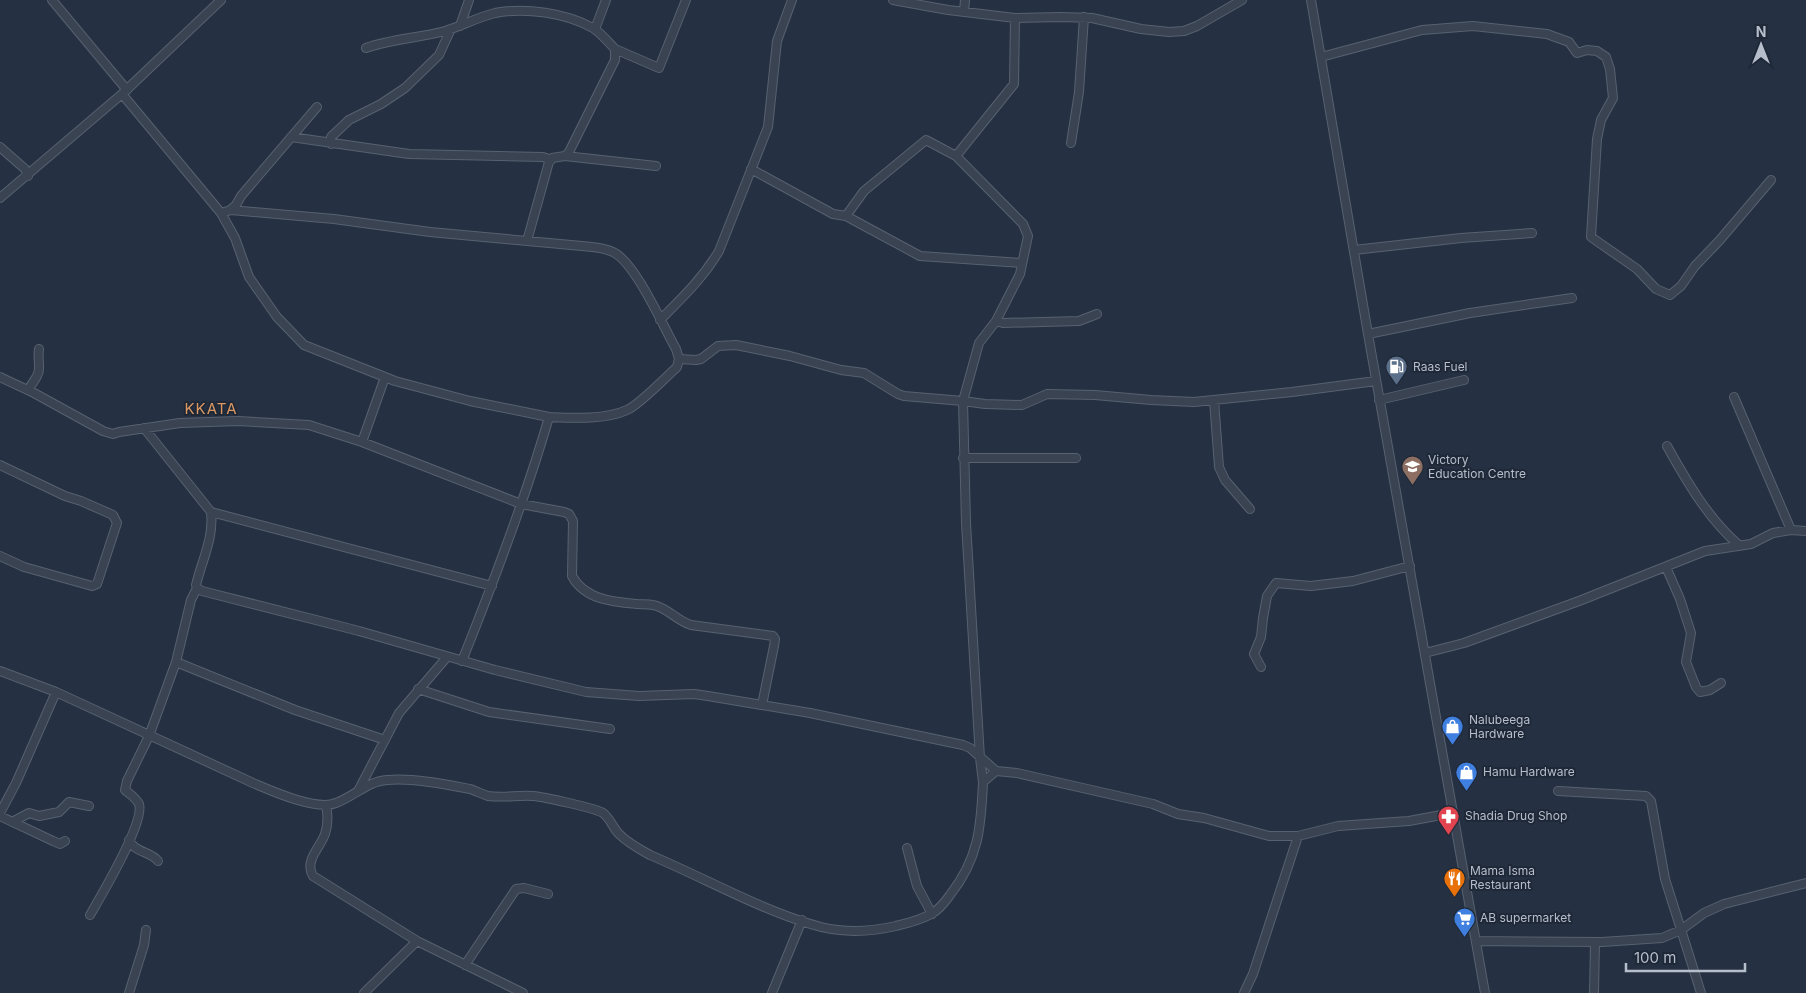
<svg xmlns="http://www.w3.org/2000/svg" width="1806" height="993" font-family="Inter,sans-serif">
<rect width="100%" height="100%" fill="#253143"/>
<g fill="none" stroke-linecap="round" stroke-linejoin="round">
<defs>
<path id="minor" d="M52,0L127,90
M893,0L948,10L1015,18L1061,17L1092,18L1141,29L1169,32L1184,31L1197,26L1242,0
M1311,0L1368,334L1485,993
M964,12L965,0
M1015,18L1014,84L956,156L1023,224L1028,236L1020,274L996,321L979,343L963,401L985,404L1022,405L1047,394L1095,395L1151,400L1194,402L1292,392L1376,381
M460,26L469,0
M595,29L606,0
M366,48C391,39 419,38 445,31C462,26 478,17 495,13C525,7 566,13 593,28C601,33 608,42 615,49V60L569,152L565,156L552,158L549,162L527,241
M615,49L659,68L686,0
M1321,57L1422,30L1473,26L1547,34L1569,42L1577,53L1587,50L1597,51L1606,57L1610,69L1613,98L1601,120L1597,139L1591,237L1637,269L1656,289L1670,295L1681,286L1695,266L1719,241L1771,180
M122,94L221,213L235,238L249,277L277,317L304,345L395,381L470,401L549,417
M291,137L409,154L543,157L551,160
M1071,143L1079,92L1084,17
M331,144V137L349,120L381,104L405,88L439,55L451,29
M0,147L25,169L28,176
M565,156L656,166
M751,169L833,214L846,216L920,256L1021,263
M0,198L122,94L221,0
M230,210L236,205L241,196L317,107
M221,213L231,210L334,219L430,232L582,246C592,247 603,247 613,252C635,262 663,326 676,349L679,359L677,367C666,377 639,405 627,410C605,420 572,418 549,417C525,500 494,581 462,661
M846,216L864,191L926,140L956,156
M1354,250L1461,238L1532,233
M660,320C682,298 703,278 719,251L768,127L777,41L792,0
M996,321L1003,323L1079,321L1097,314
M1368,334L1470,313L1572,298
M679,359L696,360L701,359L718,346L736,345L790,356L841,370L864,373L898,394L904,396L963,401L966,523L980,758L983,782
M0,377L34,393L103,431L113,434L119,432L180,423L238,421L309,425L362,442L521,504L564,512L569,514L573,521L572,576C585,600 614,602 637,604C644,604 651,604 657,606C669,610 678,621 691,625L773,636L775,639L774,646L762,705
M28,390C32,383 40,375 39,367C39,360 38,356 39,349
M1734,397L1791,530
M1214,400L1219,467L1225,480L1250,509
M1379,400L1464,380
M144,428L211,512C214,538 202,560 196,585L197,588L202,591L359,631L495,670L586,692L639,696L694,694L708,696L810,713L963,745L970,748L996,771
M362,442L385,377
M1667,446C1687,482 1709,520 1740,546
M963,458H1076
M0,465L65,496L81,501L113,515L117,523L97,584L92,586L24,567L0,556
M211,512L492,586
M1666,567L1680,599L1691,633L1686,662L1696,687L1700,692L1710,690L1721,683
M1425,653L1464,643L1579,601L1705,551L1751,544L1773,533L1791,530L1806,531
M176,662L295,710L385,740
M1261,667L1254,654L1261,637L1263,618L1267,596L1276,583L1311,586L1353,581L1410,566
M0,671L56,692L253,783C272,791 316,811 336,803C353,797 368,781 387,780C414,778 444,784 470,789C476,791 482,794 488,796C503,798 518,795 533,796C544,797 595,808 603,813C610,818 613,828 619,834C628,843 639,849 650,855C705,878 764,912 821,927C846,933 870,932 896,926C908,923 921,920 931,914C939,910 945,902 950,895C979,858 981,827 983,782L996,771L1017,773L1153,804L1178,814L1204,818L1269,836H1298L1338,826L1409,821L1452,813
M418,689L489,712L610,729
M358,791L399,713L447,657
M1558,791L1646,796L1651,801L1665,879L1701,993
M326,806C328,815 328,825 325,834C320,848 304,861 313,876L417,941L523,993
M0,813L16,783L56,692
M0,816L53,841L60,844L65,841
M12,822L29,813L39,816L59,812L69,802L89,806
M129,840C135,853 150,851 158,861
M907,848L917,886L932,914
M90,915C101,896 145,822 139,804C136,798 130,794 125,790L127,781L149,736L176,662L191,600L197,588
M1476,941L1602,942L1662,938L1681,930L1704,913L1724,904L1806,883
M465,965L516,889L524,888L548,894
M129,993L144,945L146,930
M364,993L417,941
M772,993L802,920
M1244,993L1253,974L1298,836
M1594,993L1595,942"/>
</defs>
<use href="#minor" stroke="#57616f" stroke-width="10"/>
<use href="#minor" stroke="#394352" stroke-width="8"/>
</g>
<defs>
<symbol id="fuel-pin" viewBox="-11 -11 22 30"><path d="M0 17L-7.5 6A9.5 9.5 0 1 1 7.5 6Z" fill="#5c6f8a" stroke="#1e2837"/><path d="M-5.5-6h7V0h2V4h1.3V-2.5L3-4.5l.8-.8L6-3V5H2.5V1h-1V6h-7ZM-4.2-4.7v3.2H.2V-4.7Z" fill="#fff"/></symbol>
<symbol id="school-pin" viewBox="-11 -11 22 30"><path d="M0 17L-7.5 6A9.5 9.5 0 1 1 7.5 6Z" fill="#8d6e63" stroke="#1e2837"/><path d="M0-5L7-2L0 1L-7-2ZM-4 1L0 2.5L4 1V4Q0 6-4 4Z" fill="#fff"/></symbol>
<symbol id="shop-pin" viewBox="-11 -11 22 30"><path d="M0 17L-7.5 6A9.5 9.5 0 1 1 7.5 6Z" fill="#3f7fe0" stroke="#1e2837"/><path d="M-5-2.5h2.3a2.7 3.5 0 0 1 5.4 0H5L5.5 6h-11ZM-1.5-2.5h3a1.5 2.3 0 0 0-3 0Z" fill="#fff"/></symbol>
<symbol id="pharmacy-pin" viewBox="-11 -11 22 30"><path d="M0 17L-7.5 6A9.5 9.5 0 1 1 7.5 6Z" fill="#e0444e" stroke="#1e2837"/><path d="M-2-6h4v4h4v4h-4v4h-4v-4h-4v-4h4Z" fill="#fff"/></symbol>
<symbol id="restaurant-pin" viewBox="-11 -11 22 30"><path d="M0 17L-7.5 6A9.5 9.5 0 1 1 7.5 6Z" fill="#e8710a" stroke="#1e2837"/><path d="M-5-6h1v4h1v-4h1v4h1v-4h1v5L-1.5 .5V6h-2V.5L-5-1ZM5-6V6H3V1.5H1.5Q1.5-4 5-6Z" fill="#fff"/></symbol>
<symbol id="supermarket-pin" viewBox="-11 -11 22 30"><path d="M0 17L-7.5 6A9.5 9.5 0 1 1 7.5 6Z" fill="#3f7fe0" stroke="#1e2837"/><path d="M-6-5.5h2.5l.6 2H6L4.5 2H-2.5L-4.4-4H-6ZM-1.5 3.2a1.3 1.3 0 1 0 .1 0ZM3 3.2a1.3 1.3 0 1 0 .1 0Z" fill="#fff"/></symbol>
</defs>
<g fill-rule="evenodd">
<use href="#fuel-pin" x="1384" y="354" width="25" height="34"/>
<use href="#school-pin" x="1400" y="454" width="25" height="34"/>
<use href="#shop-pin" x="1440" y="714" width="25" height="34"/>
<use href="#shop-pin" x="1454" y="760" width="25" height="34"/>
<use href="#pharmacy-pin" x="1436" y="804" width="25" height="34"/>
<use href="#restaurant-pin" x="1442" y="866" width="25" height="34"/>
<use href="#supermarket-pin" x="1452" y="906" width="25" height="34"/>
</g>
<g text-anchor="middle" stroke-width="4" stroke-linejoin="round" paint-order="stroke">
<g font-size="12" fill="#b6becc" stroke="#1e2837" text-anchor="start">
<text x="1413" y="371">Raas Fuel</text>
<text x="1428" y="464">Victory<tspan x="1428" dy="14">Education Centre</tspan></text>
<text x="1469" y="724">Nalubeega<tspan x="1469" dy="14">Hardware</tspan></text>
<text x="1483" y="776">Hamu Hardware</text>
<text x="1465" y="820">Shadia Drug Shop</text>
<text x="1470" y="875">Mama Isma<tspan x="1470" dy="14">Restaurant</tspan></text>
<text x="1480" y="922">AB supermarket</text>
</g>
<g font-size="15" letter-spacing="1" fill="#dc9862" stroke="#1e2837">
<text x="211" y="414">KKATA</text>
</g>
</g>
<g transform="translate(1761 45)" stroke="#1e2837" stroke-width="4" paint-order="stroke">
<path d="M0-4L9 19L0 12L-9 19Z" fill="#b6becc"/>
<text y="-8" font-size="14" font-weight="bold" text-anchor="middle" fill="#b6becc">N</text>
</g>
<path d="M1626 963v8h119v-8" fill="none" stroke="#b6becc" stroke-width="2.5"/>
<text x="1634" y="963" font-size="15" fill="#b6becc" stroke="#1e2837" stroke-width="4" paint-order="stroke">100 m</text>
</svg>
